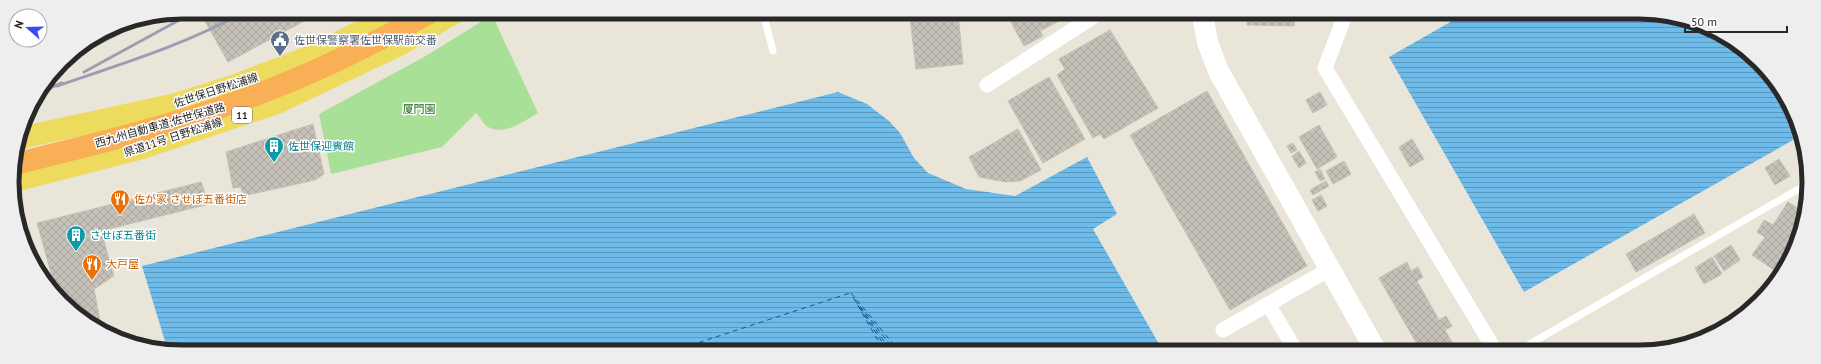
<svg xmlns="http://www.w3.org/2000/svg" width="1821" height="364" font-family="'PT Sans','Noto Sans JP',sans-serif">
<defs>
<pattern id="water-rules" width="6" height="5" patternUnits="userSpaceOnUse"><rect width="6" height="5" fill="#6ebbea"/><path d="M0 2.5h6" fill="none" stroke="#5a98be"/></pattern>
<pattern id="building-cross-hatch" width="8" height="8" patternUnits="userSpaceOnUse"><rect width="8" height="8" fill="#c5c1b9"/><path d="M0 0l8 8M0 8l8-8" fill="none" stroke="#a9a69f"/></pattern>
</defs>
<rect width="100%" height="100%" fill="#eae5d9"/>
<path fill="#a7e096" d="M492,15L538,113C524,121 505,136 488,127C484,125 480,117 476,113L442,147L331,174L319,114L424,57Z"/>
<path fill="url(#water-rules)" d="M1466,13H1661L1724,35L1774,78L1802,135L1524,292L1389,57Z
M838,92L867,104L889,121L900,133L914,158L928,173L966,189L1015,196L1087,157L1117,214L1093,229L1163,351H168L142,266Z"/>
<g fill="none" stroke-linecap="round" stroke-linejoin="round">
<path stroke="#115792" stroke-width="1" stroke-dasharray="5 4" stroke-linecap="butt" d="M851,293L899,351
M853,297L884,351
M855,300L891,351
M860,306L895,351
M859,307L888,351
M673,351L850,293"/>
</g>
<path fill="url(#building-cross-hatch)" stroke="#c5c1b3" d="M200,12H321L228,62Z
M775,13H784L785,17L777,18Z
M946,13H958L963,64L916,69L910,17Z
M1006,13H1058L1061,20L1040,31L1043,36L1024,46Z
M1248,13H1295L1294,26L1247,25Z
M1110,30L1158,108L1104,139L1100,134L1093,138L1057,75L1065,69L1059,59Z
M1049,77L1085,139L1043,163L1008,101Z
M1207,91L1307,266L1230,310L1130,135Z
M1320,92L1327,105L1313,113L1306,100Z
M313,124L324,174L315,180L243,196L241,187L233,188L226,152Z
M1319,125L1337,157L1317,169L1299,137Z
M1018,129L1041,170L1020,181L1006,182L979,177L969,157Z
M1412,139L1424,159L1410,167L1399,147Z
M1293,143L1297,150L1291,153L1287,146Z
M1299,151L1306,163L1299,168L1292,156Z
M1779,159L1790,176L1775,185L1765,168Z
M1344,161L1351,174L1333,184L1326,171Z
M1320,169L1325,179L1320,181L1315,172Z
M1326,181L1329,186L1313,195L1310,190Z
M201,182L209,204L101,231L114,276L94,289L102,331L54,294L43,274L51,273L37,223Z
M1321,195L1327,206L1318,211L1312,200Z
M1788,202L1805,213L1792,257L1780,274L1752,255L1765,237L1757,232L1764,220L1773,225Z
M1694,214L1705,233L1636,272L1626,254Z
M1731,245L1740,260L1724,271L1714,256Z
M1712,257L1722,274L1704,284L1695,268Z
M1407,262L1411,271L1418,267L1423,277L1417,281L1439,320L1446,316L1452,326L1445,330L1457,351H1421L1379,278Z"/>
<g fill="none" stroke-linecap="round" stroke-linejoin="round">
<path stroke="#fff" stroke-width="7" d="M763,13L773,51
M1516,352L1802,187L1807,190"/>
<path stroke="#fff" stroke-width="15" d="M1346,13L1325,68L1496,352
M987,85L1099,13
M1268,304L1296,351
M1223,330L1330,269"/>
<path stroke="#fff" stroke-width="21" d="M1202,13L1208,44L1219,72L1376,351"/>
<path stroke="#ecdb5c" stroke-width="22" d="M20,138L176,104L236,85L306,58L401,12
M14,181L142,148L277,103L401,44L456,12"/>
<path stroke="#f9af55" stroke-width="22" d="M14,164C91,145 168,127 242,100C307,77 370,46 431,12"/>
<path stroke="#9c9db2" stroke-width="3" d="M60,64L144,20
M84,72L194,12
M57,86C121,64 185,45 244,12
M42,91L62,83"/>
</g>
<defs>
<symbol id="civic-pin" viewBox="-11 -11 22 30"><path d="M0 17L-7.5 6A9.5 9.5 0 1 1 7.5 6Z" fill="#5c6f8a" stroke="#fff"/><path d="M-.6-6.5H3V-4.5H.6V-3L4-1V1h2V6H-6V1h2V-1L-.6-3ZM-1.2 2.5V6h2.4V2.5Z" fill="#fff"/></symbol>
<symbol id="building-pin" viewBox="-11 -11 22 30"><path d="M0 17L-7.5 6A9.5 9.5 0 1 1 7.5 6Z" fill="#0f9aa8" stroke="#fff"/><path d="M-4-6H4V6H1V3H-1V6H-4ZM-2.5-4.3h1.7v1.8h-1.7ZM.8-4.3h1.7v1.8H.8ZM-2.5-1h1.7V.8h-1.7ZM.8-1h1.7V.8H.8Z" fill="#fff"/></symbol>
<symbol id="restaurant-pin" viewBox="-11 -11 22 30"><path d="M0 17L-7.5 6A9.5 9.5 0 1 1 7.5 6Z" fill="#e8710a" stroke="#fff"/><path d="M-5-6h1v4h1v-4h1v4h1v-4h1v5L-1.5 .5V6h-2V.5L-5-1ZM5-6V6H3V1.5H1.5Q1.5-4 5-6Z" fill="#fff"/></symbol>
</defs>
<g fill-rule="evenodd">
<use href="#civic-pin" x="269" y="29" width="22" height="30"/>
<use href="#building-pin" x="263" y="135" width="22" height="30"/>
<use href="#restaurant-pin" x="109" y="188" width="22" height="30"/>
<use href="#building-pin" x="65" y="224" width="22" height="30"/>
<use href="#restaurant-pin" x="81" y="253" width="22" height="30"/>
</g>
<g text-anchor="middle" stroke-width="3" stroke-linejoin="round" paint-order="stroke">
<rect fill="#fff" stroke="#686868" stroke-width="1" x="232" y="107" width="20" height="16" rx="3"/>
<g font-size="10" font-weight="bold" fill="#282828">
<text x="242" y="119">11</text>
</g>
<g font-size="11" fill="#4e5e75" stroke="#fff" text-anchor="start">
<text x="294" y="44">佐世保警察署佐世保駅前交番</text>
</g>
<g font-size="11" fill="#282828" stroke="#fff">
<text transform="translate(216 90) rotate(-18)" y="4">佐世保日野松浦線</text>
<text transform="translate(160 125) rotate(-16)" y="4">西九州自動車道;佐世保道路</text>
<text transform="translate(173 137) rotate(-18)" y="4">県道11号 日野松浦線</text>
</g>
<g font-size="11" fill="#21611b" stroke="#fff">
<text x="419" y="113">厦門園</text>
</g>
<g font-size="11" fill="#0d838f" stroke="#fff" text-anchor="start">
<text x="288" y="150">佐世保迎賓館</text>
<text x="90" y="239">させぼ五番街</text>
</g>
<g font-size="11" fill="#c56008" stroke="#fff" text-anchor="start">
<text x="134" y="203">佐が家 させぼ五番街店</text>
<text x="106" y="268">大戸屋</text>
</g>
</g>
<path d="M0 0H1821V364H0ZM182 19H1639A163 163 0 0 1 1802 182V182A163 163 0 0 1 1639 345H182A163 163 0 0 1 19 182V182A163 163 0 0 1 182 19Z" fill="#eee" fill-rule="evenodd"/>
<path fill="none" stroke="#282828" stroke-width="5" d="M182 19H1639A163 163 0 0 1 1802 182V182A163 163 0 0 1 1639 345H182A163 163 0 0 1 19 182V182A163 163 0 0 1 182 19Z"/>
<g transform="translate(28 28) rotate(290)"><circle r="19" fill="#ffffff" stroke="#a9a9a9"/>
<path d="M0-3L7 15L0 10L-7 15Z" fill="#3c48f4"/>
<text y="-6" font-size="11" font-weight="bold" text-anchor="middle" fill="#282828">N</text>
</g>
<path d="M1685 26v6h102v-6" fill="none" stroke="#282828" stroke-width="2"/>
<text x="1691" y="26" font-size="12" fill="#282828" stroke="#ffffff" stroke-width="3" paint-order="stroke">50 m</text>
</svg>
